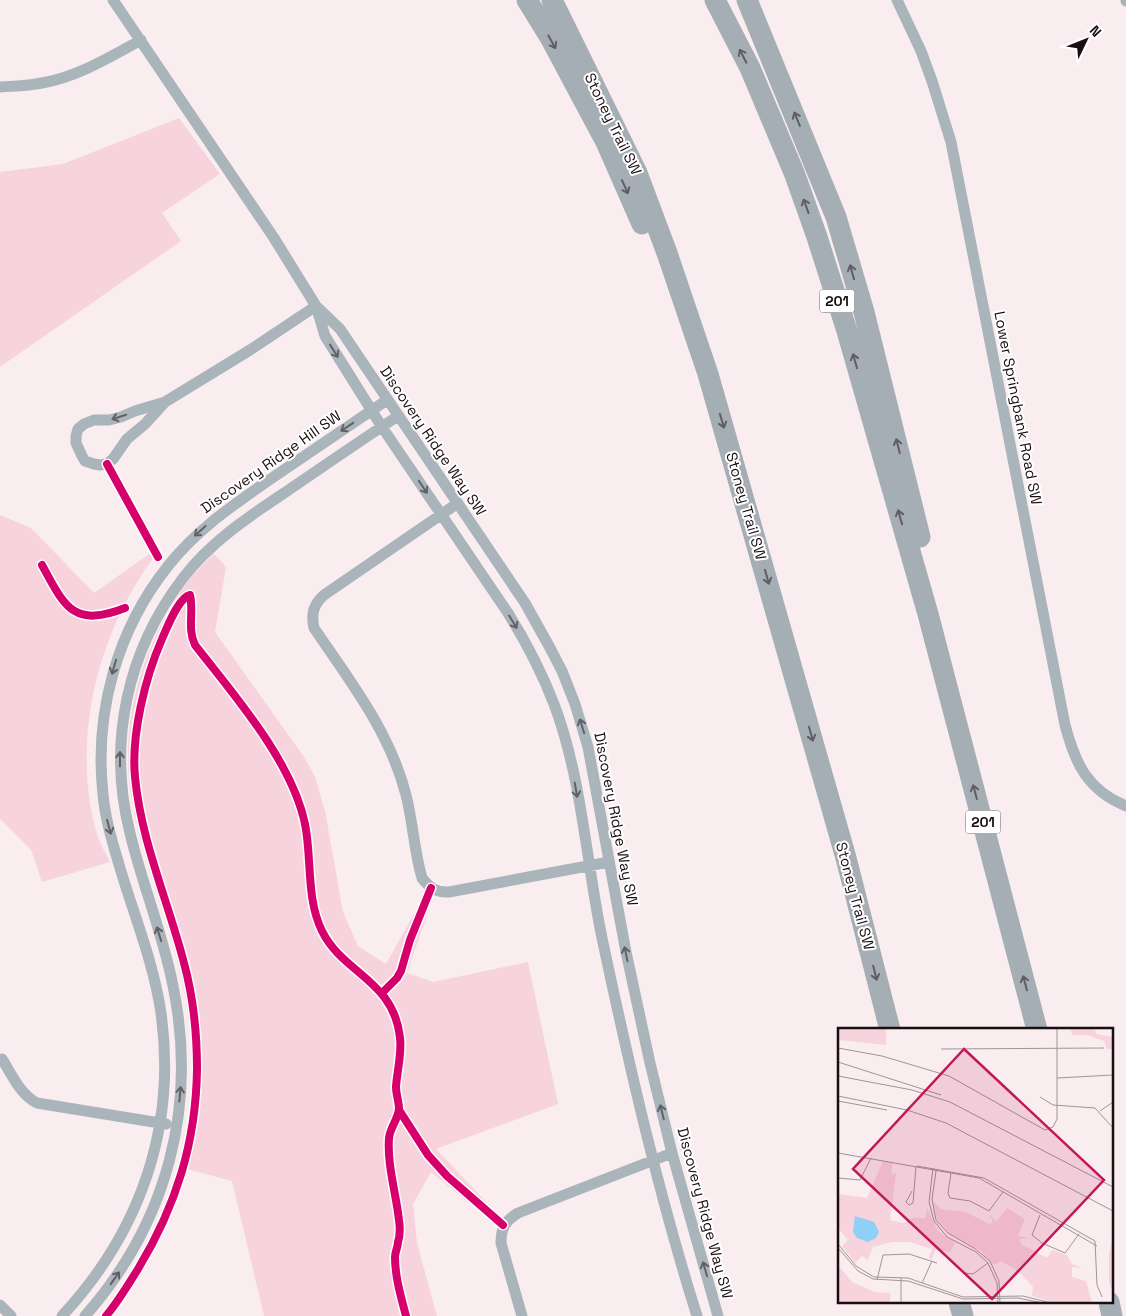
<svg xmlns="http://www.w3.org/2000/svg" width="1126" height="1316" font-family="'Space Grotesk',sans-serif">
<rect width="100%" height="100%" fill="#f9edf0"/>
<path fill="#f7d3dd" d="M179,118L220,174L162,213L181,241L0,367V172L63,164Z
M0,515L31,528L94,593L152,552L154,557C98,633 71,738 96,831C99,842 105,852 110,862L42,882L31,850L0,819Z
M214,554L226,567L215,632L304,757L315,777L325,811L343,912L358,946L386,964L418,907L428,912L407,973L433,982L528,962L558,1104L436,1149L491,1207L484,1215L431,1172L413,1204L417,1243L437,1316H264L232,1181L179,1167C198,1100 195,1027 177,960C163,906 140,852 131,796C119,722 143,645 185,585C193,574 204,564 214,554Z"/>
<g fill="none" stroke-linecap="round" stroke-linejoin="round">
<path stroke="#aab4bb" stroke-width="11" d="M113,0L274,238L316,306L325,336L382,427L508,613C526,642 542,673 554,704C582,778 586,861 602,938C629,1065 658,1192 697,1316
M897,0L921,51L932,81L951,142L1065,725C1075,763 1087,790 1126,806
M1126,0V1
M0,87C14,86 28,86 42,83C77,77 110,57 141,40
M316,306L340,329L525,603L549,646L562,671L575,704L588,747L626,952L650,1063L672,1153L718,1316
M165,402L145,424L127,439L113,459L107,464L100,465L94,464L85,461L82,456L76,443V436L78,429L84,424L94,420H109L121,417L135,411L165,402L250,350L316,306
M458,503L324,595C313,605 311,614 314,628C350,681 390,732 406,795C413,822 414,851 422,878C429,887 436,893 449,892L609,862
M2,1059C12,1075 20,1094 37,1103L166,1124
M0,1305L11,1316
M62,1316C140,1232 177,1128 161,1013C154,964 134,915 120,868C113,844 105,819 103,794C94,713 117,630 168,566C198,528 236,503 275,476C313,450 350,425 387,400
M85,1316C167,1223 198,1107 173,986C163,934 142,884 130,833C107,743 127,651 183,578C213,539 253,514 293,487C328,463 363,439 398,416
M522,1316L501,1243C501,1228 505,1221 518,1213L672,1153"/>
<path stroke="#a6aeb5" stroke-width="21" d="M527,0L551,39L606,142L642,224
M552,0L637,173L667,253L708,374L846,858L890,1030
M715,0L750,68L795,175L817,237L847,331L928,614L1037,1030
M747,0L836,217L864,312L920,537
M959,1302L963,1316
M1109,1302L1112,1316"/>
<defs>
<path id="cycleway" d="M107,464L158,557
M42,565C65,607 73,628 125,608
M382,993L397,978L401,971L410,940L431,888
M399,1110L428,1155L447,1176L503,1225
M106,1316C118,1302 128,1285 138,1269C176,1206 196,1143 197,1069C197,1034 193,996 184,963C168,901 141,841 135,777C131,735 145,678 162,639C167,628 178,598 190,595C194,612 187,629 195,645C234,695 292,761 305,824C312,858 306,899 322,931C343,974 394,980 400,1038C402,1054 397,1071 396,1087C396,1094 399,1102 399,1109C398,1119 390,1128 389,1138C387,1165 396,1193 399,1220C400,1227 400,1236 398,1242C398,1247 395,1252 395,1257C395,1277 401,1297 406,1316"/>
</defs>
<use href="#cycleway" stroke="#fff" stroke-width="11"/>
<use href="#cycleway" stroke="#d6006c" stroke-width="8"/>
</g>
<defs><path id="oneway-shaft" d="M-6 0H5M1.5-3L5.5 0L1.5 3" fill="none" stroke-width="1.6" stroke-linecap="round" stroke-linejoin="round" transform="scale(1.25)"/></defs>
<g stroke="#605e63">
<use href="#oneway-shaft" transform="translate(552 42) rotate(61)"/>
<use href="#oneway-shaft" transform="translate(743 56) rotate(-117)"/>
<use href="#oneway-shaft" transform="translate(797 119) rotate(-112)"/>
<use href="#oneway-shaft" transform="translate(625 187) rotate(66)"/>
<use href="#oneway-shaft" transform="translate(806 206) rotate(-110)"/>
<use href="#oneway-shaft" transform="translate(852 272) rotate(-106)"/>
<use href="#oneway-shaft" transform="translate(855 361) rotate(-106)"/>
<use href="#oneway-shaft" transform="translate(722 421) rotate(73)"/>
<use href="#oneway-shaft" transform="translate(898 446) rotate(-104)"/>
<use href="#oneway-shaft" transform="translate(900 517) rotate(-106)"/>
<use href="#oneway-shaft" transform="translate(767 577) rotate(74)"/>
<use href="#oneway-shaft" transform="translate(811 734) rotate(74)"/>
<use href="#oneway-shaft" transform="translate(975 792) rotate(-105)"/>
<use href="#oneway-shaft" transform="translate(875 973) rotate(76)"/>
<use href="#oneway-shaft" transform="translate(1025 983) rotate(-105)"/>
</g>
<g stroke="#626166">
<use href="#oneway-shaft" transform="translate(334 351) rotate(58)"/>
<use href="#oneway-shaft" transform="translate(119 417) rotate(162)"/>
<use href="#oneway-shaft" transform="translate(347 427) rotate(146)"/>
<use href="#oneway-shaft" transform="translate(423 487) rotate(56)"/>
<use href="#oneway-shaft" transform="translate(200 531) rotate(138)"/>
<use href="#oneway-shaft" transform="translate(513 622) rotate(59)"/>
<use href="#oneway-shaft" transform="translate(114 667) rotate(106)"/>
<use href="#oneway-shaft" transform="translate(582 726) rotate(-107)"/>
<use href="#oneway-shaft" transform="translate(120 759) rotate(-90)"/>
<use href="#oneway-shaft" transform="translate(576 790) rotate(80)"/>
<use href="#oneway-shaft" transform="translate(109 827) rotate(75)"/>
<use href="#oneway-shaft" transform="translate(159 934) rotate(-107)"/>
<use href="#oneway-shaft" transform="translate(626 954) rotate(-102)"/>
<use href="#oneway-shaft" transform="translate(180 1094) rotate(-85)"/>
<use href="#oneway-shaft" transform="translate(662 1112) rotate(-104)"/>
<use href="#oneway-shaft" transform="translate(705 1269) rotate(-106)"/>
<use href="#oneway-shaft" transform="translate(115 1278) rotate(-55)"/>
</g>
<g text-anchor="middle" stroke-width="4" stroke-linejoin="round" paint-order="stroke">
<g fill="#fff" stroke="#5f5658" stroke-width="1">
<rect x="819.5" y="289.5" width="35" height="23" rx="4"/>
<rect x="965.5" y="810.5" width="35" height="23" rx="4"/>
</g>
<g font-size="14" font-weight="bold" fill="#1a0e11">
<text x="837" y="306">201</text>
<text x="983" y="827">201</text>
</g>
<g font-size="15" fill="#1a0e11" stroke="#fff">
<text transform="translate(613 124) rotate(64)" y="5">Stoney Trail SW</text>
<text transform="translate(1018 408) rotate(79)" y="5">Lower Springbank Road SW</text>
<text transform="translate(433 441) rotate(56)" y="5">Discovery Ridge Way SW</text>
<text transform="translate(271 462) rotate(-35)" y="5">Discovery Ridge Hill SW</text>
<text transform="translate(746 506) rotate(74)" y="5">Stoney Trail SW</text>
<text transform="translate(616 819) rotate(79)" y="5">Discovery Ridge Way SW</text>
<text transform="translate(855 896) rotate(75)" y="5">Stoney Trail SW</text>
<text transform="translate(705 1213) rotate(75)" y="5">Discovery Ridge Way SW</text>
</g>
</g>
<g transform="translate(838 1028)">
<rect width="275" height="275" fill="#f9edf0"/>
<path d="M0,0H48V17L0,12ZM229,0H257L258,6L275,9V21H269L266,13L249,7H234L233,2ZM45,133L55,135L53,145L58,146L52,192L66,195L74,190H87L89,180L100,203L117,215L112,224L97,222L94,231L91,230L94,221L72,214H54L35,219L30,232L24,228L17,235L14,231L4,218L10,212L0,200V166L29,170ZM95,173L103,181L128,184L151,196L155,195L152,186L158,194L169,180L187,191L180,208L192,210L182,211L183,216L209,230L214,222L229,227L234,236L245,240L234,239V249L248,253L254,275H216L194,268L195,259L180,243L163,233L156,237L143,223L112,206L99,191ZM275,208V264L271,255V226ZM0,237L14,254L37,264L52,265V275H0Z" fill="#f7d3dd"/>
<path d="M17,188L36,194L41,204L38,210L30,214L19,210L15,204Z" fill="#8fd0f6"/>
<path fill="none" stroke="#a09497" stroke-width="1" d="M0,20L44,28L111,48L207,102L215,99L219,91V0M103,21L266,20M0,34L103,67M0,48L74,62L112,74L275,159M219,50L275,47M0,68L69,82L108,95L275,183M202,69L215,77L257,80L275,100M0,73L49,82M262,83L275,74M0,125L141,150L259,218M79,138L146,150L257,213L259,257L264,269M95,140L91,174L96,193L109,209L138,224L150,235L159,255L160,275M98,143L94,171L98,192L110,205L136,220L152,233L161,253L162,275M113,145L110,165L112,170L132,173L151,183L165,164M0,150L22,152L33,130M74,163L68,174L71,177L75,175L78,138M202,187L194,207L204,215L227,225L241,206M0,216L18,238L36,249L70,250L125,269L185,268L213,275M0,220L20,243L35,251L70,253L125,271L180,270L205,275M127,245L135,246L150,235M63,250V275M39,252L45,227L71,226L99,235M84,255L94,233"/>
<path fill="#c2185b" fill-opacity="0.15" stroke="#c2185b" stroke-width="2.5" d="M126,21L266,152L154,271L15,141Z"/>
<rect width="275" height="275" fill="none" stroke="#1a0e11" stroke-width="2.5"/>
</g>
<g transform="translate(1086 40) rotate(47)" stroke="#ffffff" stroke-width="4" paint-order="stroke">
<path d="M0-4L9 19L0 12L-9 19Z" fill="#1a0e11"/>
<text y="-8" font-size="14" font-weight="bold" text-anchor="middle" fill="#1a0e11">N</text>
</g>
</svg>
